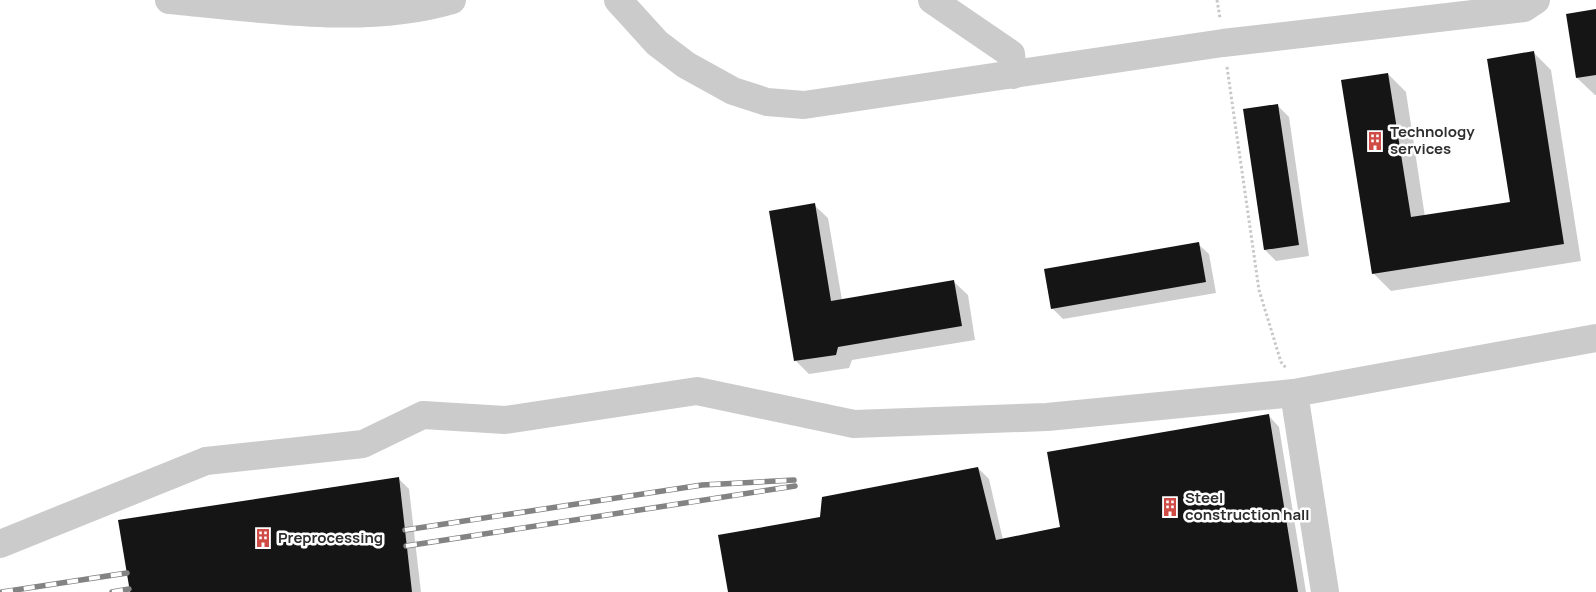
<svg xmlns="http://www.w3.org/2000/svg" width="1596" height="592" font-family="Manrope,sans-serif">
<rect width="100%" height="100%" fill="#fff"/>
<g fill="#0003">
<polygon points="1596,11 1596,95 1595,95 1577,78"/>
<polygon points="1534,53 1551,70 1581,261 1391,291 1373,273 1388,74 1406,92 1425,217 1511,203"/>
<polygon points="1278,106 1289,117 1309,256 1276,261 1265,250"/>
<polygon points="814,205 828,218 842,300 954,282 968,295 975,340 852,360 849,368 809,374 796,361"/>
<polygon points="1198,244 1209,254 1216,293 1063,319 1052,308"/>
<polygon points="1269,416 1279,427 1306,592 730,592 821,518 978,468 989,479 1003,540 1062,528"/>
<polygon points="398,478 409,489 421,592 131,592"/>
</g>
<g fill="#151515">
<polygon points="1596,9 1596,75 1576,78 1566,14"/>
<polygon points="1534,51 1564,244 1372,274 1341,80 1388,73 1411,217 1510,202 1487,59"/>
<polygon points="1278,104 1299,245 1264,250 1243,109"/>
<polygon points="815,203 831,301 954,280 962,326 838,347 836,355 794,361 769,211"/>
<polygon points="1199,242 1206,282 1051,309 1044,269"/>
<polygon points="1269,414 1298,592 728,592 718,535 820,517 822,497 978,467 996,540 1060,527 1047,452"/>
<polygon points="399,477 412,592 130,592 118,520"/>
</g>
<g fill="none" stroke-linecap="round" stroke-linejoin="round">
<g stroke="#c8c8c8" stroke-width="3" stroke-dasharray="2.5 2.5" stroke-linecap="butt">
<polyline points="1217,0 1220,18"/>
<polyline points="1227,67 1259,290 1281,362 1286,368"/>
</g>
<g stroke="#cbcbcb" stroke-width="28">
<path d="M169,0C259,8 365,26 452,0"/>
<polyline points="618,0 657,43 686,65 733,91 767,102 804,105 1223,43 1524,8 1536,0"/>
<polyline points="932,0 1011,54 1013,75"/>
<polyline points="0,544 206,461 363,444 423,415 505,420 697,391 854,424 1047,417 1294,393"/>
<polyline points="1325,592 1294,393 1596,338"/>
</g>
<g stroke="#838383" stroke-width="5.5">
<g id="rail">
<polyline points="405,530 702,485 794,480"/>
<polyline points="406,546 795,486"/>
<polyline points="2,592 127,573"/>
<polyline points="112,592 129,589"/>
</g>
</g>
<use href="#rail" stroke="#fff" stroke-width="4" stroke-dasharray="11" stroke-linecap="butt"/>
</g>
<defs>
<g id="building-bare" transform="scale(1.5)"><path d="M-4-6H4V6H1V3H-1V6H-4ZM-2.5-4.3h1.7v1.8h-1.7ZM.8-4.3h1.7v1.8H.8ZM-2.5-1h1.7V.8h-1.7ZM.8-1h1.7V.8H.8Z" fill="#cf4b45" stroke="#fff" stroke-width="2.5" paint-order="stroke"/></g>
</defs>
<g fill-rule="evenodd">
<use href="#building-bare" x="1375" y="141"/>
<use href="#building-bare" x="1170" y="507"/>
<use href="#building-bare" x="263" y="538"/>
</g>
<g text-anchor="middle" stroke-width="5" stroke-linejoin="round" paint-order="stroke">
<g font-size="15" font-weight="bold" fill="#2e2e2e" stroke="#fff" text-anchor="start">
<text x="1390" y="137">Technology<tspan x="1390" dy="17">services</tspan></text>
<text x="1185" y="503">Steel<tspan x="1185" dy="17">construction hall</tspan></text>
<text x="278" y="543">Preprocessing</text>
</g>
</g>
</svg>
